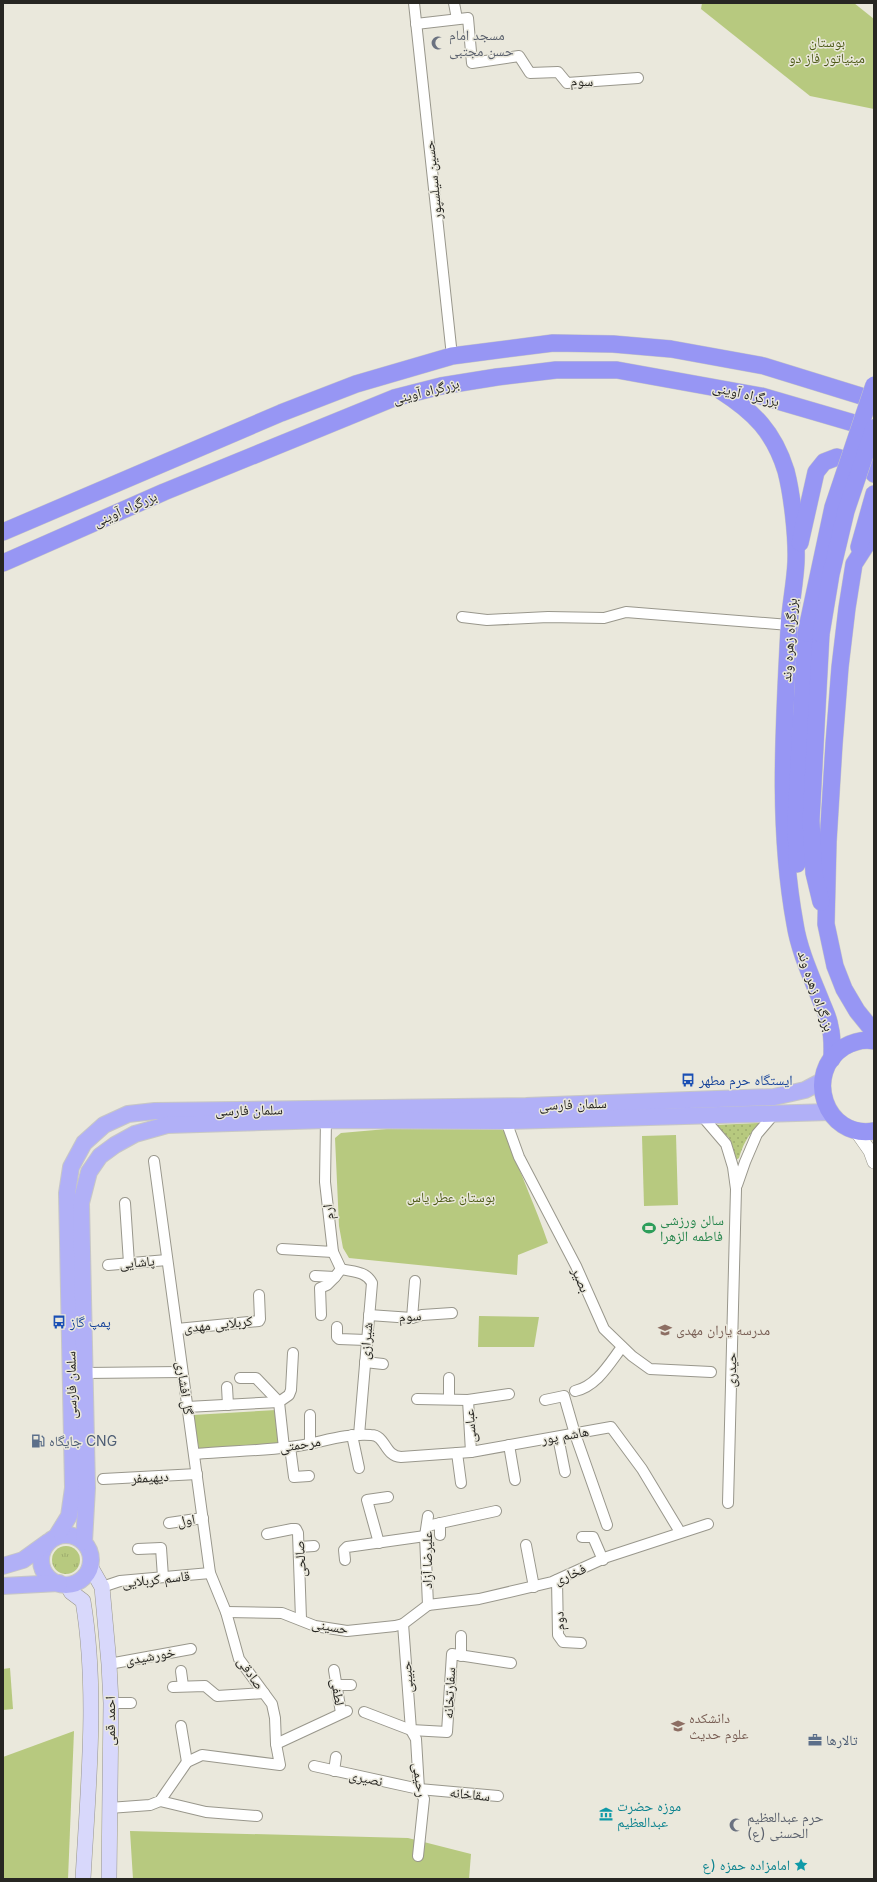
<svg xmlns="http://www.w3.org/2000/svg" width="877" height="1882" font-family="Inter,'Noto Naskh Arabic',sans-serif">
<defs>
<pattern id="grass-tufts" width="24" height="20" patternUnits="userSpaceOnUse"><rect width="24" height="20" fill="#b7c97f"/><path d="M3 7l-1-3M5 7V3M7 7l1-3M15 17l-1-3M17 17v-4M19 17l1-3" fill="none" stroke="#9dac6d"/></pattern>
<pattern id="garden-dots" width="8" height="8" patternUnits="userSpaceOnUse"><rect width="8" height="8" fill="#b7c97f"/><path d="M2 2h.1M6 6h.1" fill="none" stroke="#9dac6d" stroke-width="1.8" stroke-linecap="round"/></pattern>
</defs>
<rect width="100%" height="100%" fill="#eae8dc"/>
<circle fill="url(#grass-tufts)" cx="66" cy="1560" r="14"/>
<g fill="#b7c97f">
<polygon points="702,3 854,3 874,19 874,109 810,96 701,9"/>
<path d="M421,1126L493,1127L505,1131C518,1169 535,1205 548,1243L518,1255L517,1275L349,1258L343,1248L339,1226L335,1138L341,1133Z"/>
<polygon points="676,1135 678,1205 644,1206 642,1136"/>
<polygon points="479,1316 539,1317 534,1347 478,1347"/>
<polygon points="276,1410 280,1444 199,1449 193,1415"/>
<polygon points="10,1668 13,1709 3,1710 3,1669"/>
<polygon points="74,1731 68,1879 3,1879 3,1757"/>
<polygon points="130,1831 408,1838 471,1854 469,1879 133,1879"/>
</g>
<path fill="url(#garden-dots)" d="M758,1123V1126C747,1136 743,1145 739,1158L736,1160L729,1138L715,1125Z"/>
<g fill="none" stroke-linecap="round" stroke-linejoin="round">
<g stroke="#99978c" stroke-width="12">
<g id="minor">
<polyline points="414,3 452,356"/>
<polyline points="454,3 457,19"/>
<polyline points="416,24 468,18 472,63 519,56 530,73 558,72 567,83 638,78"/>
<polyline points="462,617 487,620 548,617 604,618 626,612 789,625"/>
<polyline points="702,1116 726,1144 733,1167 736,1189 728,1503"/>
<polyline points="506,1121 519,1157 576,1266 604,1329 632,1356 650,1369 711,1372"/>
<polyline points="737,1185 745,1162 757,1134 775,1113"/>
<polyline points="125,1203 129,1263"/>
<polyline points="282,1249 333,1252 325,1182 326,1120"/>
<polyline points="108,1265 167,1260"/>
<path d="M341,1269C353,1272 366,1271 372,1283L359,1435"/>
<polyline points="315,1276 335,1277 341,1269 333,1252"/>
<polyline points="321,1315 320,1288 327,1285 335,1277"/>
<polyline points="369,1315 412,1318 422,1315 452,1313"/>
<polyline points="412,1318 415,1281"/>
<polyline points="337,1327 337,1337 339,1339 366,1340"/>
<polyline points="177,1329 259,1321 260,1319 259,1295"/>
<polyline points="365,1362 383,1364"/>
<polyline points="85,1373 182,1372"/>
<polyline points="240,1378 256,1378 279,1402"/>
<polyline points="449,1378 449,1399"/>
<polyline points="227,1387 228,1405"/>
<path d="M575,1391C597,1386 609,1364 622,1347"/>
<polyline points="417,1399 468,1400 509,1394"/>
<polyline points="468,1400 471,1452"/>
<polyline points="545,1400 564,1396 575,1434 607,1525"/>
<polyline points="187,1407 279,1402"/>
<polyline points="310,1415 310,1444"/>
<polyline points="352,1435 359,1468"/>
<polyline points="558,1437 565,1472"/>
<polyline points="509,1445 515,1480"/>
<polyline points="290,1447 294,1477 309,1476"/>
<polyline points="284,1448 279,1402 289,1395 291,1390 293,1353"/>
<polyline points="457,1453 461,1483"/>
<path d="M195,1454C226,1451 258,1451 290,1447C317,1444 343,1433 371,1435C386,1435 384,1456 401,1457L471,1452L611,1427L642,1469L680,1532"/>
<polyline points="103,1479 197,1474"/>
<polyline points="169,1523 203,1518"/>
<polyline points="440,1523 440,1535"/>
<polyline points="427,1526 496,1511"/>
<polyline points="267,1534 292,1529 296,1529 298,1533 301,1619"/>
<polyline points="582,1537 593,1537 603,1560"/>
<polyline points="379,1543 367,1500 388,1497"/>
<polyline points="526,1545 534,1587"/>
<polyline points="299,1547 314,1546"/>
<polyline points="138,1549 161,1548 163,1577"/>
<polyline points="345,1560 344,1550 347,1547 425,1536"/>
<polyline points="557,1580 558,1635 563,1642 581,1643"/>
<polyline points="102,1587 120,1581 210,1573"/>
<polyline points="428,1605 479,1599 552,1582 607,1557 708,1524"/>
<polyline points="428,1605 425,1536 428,1516"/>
<polyline points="226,1612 282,1613 315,1626 347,1631 395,1626 403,1624 428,1605"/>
<polyline points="403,1624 411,1730 416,1739 419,1789 424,1799 418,1856"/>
<polyline points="461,1636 461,1656"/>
<polyline points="109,1664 191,1649"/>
<polyline points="334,1670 341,1713"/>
<polyline points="181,1671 183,1686"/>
<polyline points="337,1685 351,1685"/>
<polyline points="173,1687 205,1686 217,1696 264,1693"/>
<polyline points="111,1703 131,1703"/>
<polyline points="364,1712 411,1730 447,1732 452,1654 511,1663"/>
<polyline points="181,1726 187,1762"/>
<polyline points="276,1744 347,1711"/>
<polyline points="314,1766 419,1789 498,1796"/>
<polyline points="334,1771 336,1757"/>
<polyline points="160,1801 206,1812 257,1816"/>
<polyline points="109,1808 150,1805 160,1801 187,1762 202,1755 280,1765 276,1744 275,1718 272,1704 239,1659 226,1612 210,1573 154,1161"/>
</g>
</g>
<g stroke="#99978c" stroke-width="14">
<polyline id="tertiary" points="856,1131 870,1151 874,1162"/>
</g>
<g stroke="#99978c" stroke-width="16">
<g id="secondary">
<polyline points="90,1566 102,1587 109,1664 111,1703 109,1879"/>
<path d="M67,1584L71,1592L83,1601C98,1691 88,1788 83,1879"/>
</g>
</g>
<g stroke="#c7c7c6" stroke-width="18">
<g id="primary">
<circle cx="66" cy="1560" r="25"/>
<polyline points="56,1537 69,1516 73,1488 67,1193 71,1167 84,1143 104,1125 128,1114 155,1111 526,1106 774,1097 805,1090 822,1081"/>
<polyline points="84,1542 87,1488 81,1203 89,1172 100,1156 115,1145 135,1134 167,1125 326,1120 506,1121 830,1112"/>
<polyline points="3,1566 23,1560 48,1542"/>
<polyline points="3,1586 59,1583"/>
</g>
</g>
<g stroke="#c7c7c6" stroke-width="18">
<g id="trunk">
<path d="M721,391C754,412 774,432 786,471C792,494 797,537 796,562C795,584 790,606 789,628C784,727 777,826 795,924C799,950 811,976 821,1001C824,1009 829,1018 830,1027C833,1038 832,1048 832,1059"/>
<polyline points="3,532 281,413 356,384 452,356 553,343 613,344 671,349 764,366 874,400"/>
<polyline points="874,533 854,564 847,608 840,667 834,744 828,842 826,924 835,966 844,989 857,1011 874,1032"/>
<polyline points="800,543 816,472 824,462 837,457 869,467 874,474"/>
<polyline points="859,547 874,494"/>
<polyline points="3,563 164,492 394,398 441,386 497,377 556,370 617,370 761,396 874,429"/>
<polyline points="797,864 796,819 806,633"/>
<polyline points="821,902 814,873 811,821 821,634"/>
<path d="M874,1041C864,1039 853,1042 844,1047C803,1073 825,1139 874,1131"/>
</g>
</g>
<use href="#minor" stroke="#fff" stroke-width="10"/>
<use href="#tertiary" stroke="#fff" stroke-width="13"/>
<use href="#secondary" stroke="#d8d8fb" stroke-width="15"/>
<use href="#primary" stroke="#b1b0f7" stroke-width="16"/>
<use href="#trunk" stroke="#9796f4" stroke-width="17"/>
<g stroke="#c7c7c6" stroke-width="18" stroke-linecap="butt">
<g id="trunk-bridge">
<polyline points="806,633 833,507 874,385"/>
<polyline points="821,634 831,574 846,511 874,428"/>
</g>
</g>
<use href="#trunk-bridge" stroke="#9796f4" stroke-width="17"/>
</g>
<defs>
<g id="mosque-bare" transform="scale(1.08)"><path d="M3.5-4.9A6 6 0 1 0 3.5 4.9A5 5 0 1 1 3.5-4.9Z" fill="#6b7280" stroke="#eae8dc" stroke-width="2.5" paint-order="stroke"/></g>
<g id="bus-bare" transform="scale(1.08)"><path d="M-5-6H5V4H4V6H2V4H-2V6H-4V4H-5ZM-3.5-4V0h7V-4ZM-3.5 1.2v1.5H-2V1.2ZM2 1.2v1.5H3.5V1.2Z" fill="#1a4fb4" stroke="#eae8dc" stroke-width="2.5" paint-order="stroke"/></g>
<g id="stadium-bare" transform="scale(1.08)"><path d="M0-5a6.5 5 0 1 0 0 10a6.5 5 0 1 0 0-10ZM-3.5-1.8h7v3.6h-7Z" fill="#2e9e5b" stroke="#eae8dc" stroke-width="2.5" paint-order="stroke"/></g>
<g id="school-bare" transform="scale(1.08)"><path d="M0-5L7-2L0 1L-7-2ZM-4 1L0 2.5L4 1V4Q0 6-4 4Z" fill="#8d6e63" stroke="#eae8dc" stroke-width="2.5" paint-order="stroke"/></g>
<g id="fuel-bare" transform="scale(1.08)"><path d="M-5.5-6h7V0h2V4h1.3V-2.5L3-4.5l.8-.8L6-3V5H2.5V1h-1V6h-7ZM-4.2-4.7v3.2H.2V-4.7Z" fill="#5c6f8a" stroke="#eae8dc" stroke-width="2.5" paint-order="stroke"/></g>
<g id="university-bare" transform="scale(1.08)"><path d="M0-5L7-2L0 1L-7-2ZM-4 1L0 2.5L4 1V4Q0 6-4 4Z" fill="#8d6e63" stroke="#eae8dc" stroke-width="2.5" paint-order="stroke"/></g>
<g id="office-bare" transform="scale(1.08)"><path d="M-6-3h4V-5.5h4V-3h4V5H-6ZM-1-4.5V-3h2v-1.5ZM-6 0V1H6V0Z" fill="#5c6f8a" stroke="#eae8dc" stroke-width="2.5" paint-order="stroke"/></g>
<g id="museum-bare" transform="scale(1.08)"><path d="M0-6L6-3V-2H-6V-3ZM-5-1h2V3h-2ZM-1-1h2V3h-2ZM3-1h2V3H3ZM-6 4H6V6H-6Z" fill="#0f9aa8" stroke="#eae8dc" stroke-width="2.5" paint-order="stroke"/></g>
<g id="sight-bare" transform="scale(1.08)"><path d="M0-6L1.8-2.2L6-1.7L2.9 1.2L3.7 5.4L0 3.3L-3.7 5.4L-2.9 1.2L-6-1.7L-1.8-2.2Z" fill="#0f9aa8" stroke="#eae8dc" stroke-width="2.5" paint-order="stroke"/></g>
</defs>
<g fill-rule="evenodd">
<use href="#mosque-bare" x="438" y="43"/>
<use href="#bus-bare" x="688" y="1080"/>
<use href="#stadium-bare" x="649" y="1228"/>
<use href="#bus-bare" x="59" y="1322"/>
<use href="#school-bare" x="665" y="1330"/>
<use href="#fuel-bare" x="38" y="1441"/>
<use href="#university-bare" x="678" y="1726"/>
<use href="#office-bare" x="815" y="1740"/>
<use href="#museum-bare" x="606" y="1814"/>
<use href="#mosque-bare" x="736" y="1825"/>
<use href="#sight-bare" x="801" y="1865"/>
</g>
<g text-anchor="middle" stroke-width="3" stroke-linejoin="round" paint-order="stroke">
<g font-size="14" fill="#5b616d" stroke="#eae8dc" text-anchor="start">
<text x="449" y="40">مسجد امام<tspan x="449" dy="16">حسن مجتبی</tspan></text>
<text x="747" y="1822">حرم عبدالعظیم<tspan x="747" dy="16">الحسنی (ع)</tspan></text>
</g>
<g font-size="14" fill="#4d5a16" stroke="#eae8dc">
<text x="827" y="47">بوستان<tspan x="827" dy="16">مینیاتور فاز دو</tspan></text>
<text x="451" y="1202">بوستان عطر یاس</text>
</g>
<g font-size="14" fill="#272622" stroke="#eae8dc">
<text transform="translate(582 81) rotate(1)" y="5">سوم</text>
<text transform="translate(433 180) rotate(-96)" y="5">حسین سیلسپور</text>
<text transform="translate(426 391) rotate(-14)" y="5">بزرگراه آوینی</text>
<text transform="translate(746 394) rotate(13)" y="5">بزرگراه آوینی</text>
<text transform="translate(125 509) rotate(-24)" y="5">بزرگراه آوینی</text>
<text transform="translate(789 640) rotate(-86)" y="5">بزرگراه زهره وند</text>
<text transform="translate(816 991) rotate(71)" y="5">بزرگراه زهره وند</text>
<text transform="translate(573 1104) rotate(-2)" y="5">سلمان فارسی</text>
<text transform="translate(249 1110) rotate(-1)" y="5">سلمان فارسی</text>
<text transform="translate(328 1212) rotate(-97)" y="5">ارم</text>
<text transform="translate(137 1262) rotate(-5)" y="5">پاشایی</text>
<text transform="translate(581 1280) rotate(67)" y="5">بصیر</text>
<text transform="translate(410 1316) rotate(-4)" y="5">سوم</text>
<text transform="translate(218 1324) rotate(-6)" y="5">کربلایی مهدی</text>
<text transform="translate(366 1341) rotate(-85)" y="5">شیرازی</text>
<text transform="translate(731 1370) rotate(-89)" y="5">حیدری</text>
<text transform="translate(71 1385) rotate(-91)" y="5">سلمان فارسی</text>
<text transform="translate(185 1388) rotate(82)" y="5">گل افشاری</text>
<text transform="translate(470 1426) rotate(-94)" y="5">عباسی</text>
<text transform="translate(565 1435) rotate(-10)" y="5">هاشم پور</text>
<text transform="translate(300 1444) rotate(-9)" y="5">مرحمتی</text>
<text transform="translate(150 1477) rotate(-3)" y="5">دیهیمفر</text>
<text transform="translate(186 1520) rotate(-10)" y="5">اول</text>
<text transform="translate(300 1559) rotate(-93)" y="5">صالحی</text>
<text transform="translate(427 1560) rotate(-90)" y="5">علیرضا آزاد</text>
<text transform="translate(570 1574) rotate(-23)" y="5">فخاری</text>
<text transform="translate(156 1579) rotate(-6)" y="5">قاسم کربلایی</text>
<text transform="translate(559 1621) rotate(-93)" y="5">دوم</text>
<text transform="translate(330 1626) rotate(10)" y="5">حسینی</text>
<text transform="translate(150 1656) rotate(-10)" y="5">خورشیدی</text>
<text transform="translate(251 1673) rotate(56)" y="5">صادقی</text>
<text transform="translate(407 1677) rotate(-94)" y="5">حبیبی</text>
<text transform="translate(338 1692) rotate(81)" y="5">لطفی</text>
<text transform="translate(449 1693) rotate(-87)" y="5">سفارتخانه</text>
<text transform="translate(110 1721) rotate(-90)" y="5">احمد قمی</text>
<text transform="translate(366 1778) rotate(12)" y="5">نصیری</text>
<text transform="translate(420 1780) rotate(82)" y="5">رحیمی</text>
<text transform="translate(470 1794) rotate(6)" y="5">سقاخانه</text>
</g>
<g font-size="14" fill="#164399" stroke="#eae8dc" text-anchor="start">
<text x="699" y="1085">ایستگاه حرم مطهر</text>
<text x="70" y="1327">پمپ گاز</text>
</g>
<g font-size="14" fill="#27864d" stroke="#eae8dc" text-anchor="start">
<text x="660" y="1225">سالن ورزشی<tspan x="660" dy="16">فاطمه الزهرا</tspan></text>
</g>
<g font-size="14" fill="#785e54" stroke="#eae8dc" text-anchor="start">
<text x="676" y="1335">مدرسه یاران مهدی</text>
<text x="689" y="1723">دانشکده<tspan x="689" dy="16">علوم حدیث</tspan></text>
</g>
<g font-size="14" fill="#4e5e75" stroke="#eae8dc" text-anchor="start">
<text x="49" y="1446">جایگاه CNG</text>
<text x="826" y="1745">تالارها</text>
</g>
<g font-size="14" fill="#0d838f" stroke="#eae8dc" text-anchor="start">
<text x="617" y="1811">موزه حضرت<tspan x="617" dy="16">عبدالعظیم</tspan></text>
<text x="790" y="1870" text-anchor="end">امامزاده حمزه (ع</text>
</g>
</g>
<rect width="877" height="1882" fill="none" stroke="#272622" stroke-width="8"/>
</svg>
